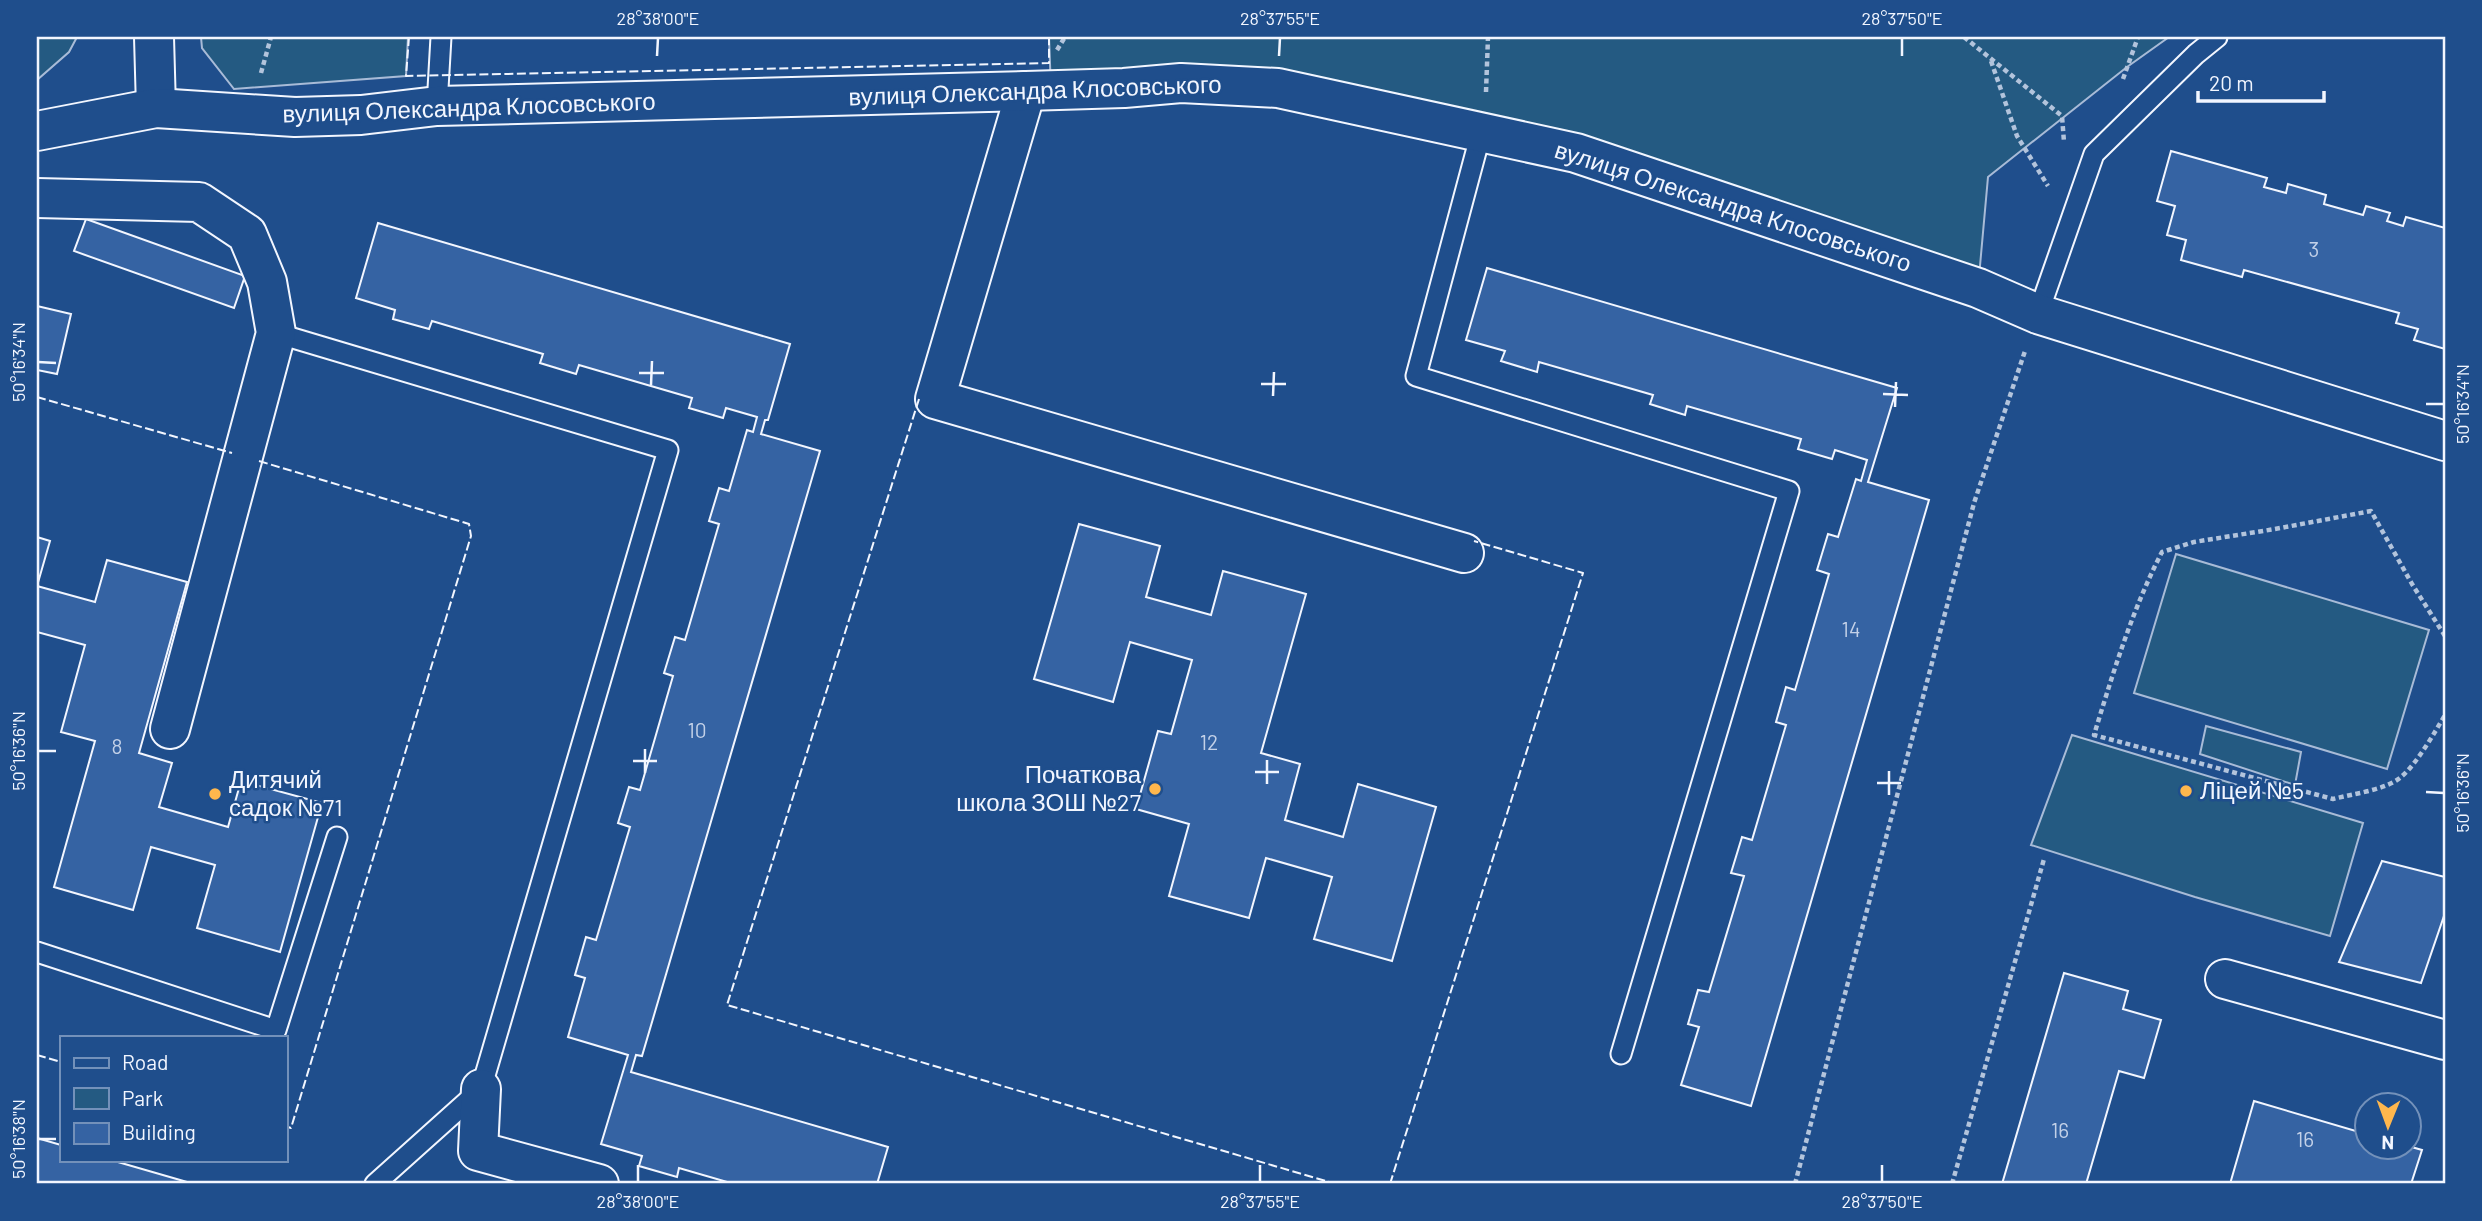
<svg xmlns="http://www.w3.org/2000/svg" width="2482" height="1221" font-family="Barlow,sans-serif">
<rect width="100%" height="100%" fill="#1f4e8c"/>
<g fill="#245a82" stroke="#a8bbd7" stroke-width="2">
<polygon points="37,37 77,37 69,52 37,80"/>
<polygon points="201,37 408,37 406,76 234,89 202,48"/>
<polygon points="1049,37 2169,37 2127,67 1988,177 1978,288 1278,88 1051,90"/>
<polygon points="2176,554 2429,630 2387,769 2134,693"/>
<polygon points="2206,726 2301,752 2295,785 2200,754"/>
<polygon points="2072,735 2363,823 2330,936 2195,897 2031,845"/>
</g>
<g fill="#3563a3" stroke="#f2f6ff" stroke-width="2">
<polygon points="2171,151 2267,178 2264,187 2286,193 2288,184 2326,195 2324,204 2363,215 2366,206 2390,213 2387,221 2403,226 2406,217 2445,228 2445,225 2445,349 2414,340 2418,329 2396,323 2399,313 2244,270 2242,277 2181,260 2186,240 2167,235 2175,206 2157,201"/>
<polygon points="86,219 245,276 234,308 74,251"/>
<polygon points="378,223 790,344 768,420 765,420 761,434 820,451 642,1056 636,1055 631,1072 888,1147 877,1184 734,1184 679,1168 677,1177 639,1166 642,1156 601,1144 628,1055 568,1037 585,978 575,975 586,937 596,940 630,827 618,823 629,787 640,790 673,676 664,673 675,637 685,640 719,524 709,521 719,488 729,491 747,430 753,432 757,417 726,408 723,418 689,408 692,398 579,365 576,374 540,363 543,354 432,321 429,329 393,319 395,310 356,298"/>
<polygon points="1487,268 1897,388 1868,482 1929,500 1751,1106 1681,1085 1699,1027 1688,1024 1698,990 1709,992 1744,876 1731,873 1742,837 1752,840 1786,725 1776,722 1786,687 1795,690 1829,574 1817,570 1828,534 1838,537 1856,479 1861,481 1867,460 1835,450 1832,459 1798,449 1801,439 1687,406 1685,415 1650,404 1653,395 1539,362 1537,372 1501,361 1505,351 1466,340"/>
<polygon points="37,306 71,314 57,374 37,370"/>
<polygon points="1079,524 1160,546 1146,597 1211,615 1223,571 1306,594 1261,753 1300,764 1285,820 1343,837 1358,784 1436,807 1392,961 1314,939 1332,877 1266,858 1249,918 1169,896 1189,824 1136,809 1158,731 1171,734 1192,660 1130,642 1113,702 1034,679"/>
<polygon points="37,537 50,541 37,586 95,602 107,560 187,582 139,753 172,763 159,807 228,827 241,781 322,803 280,952 197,928 215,865 151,847 133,910 54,887 95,741 61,732 85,645 37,632"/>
<polygon points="2382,861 2445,877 2445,913 2421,983 2339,962"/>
<polygon points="2064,973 2128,991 2123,1009 2161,1020 2144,1078 2119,1071 2086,1184 2002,1184"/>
<polygon points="2254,1101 2366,1134 2366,1148 2408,1146 2422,1150 2411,1184 2230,1184"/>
<polygon points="37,1138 61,1145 61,1160 111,1160 194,1184 37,1184"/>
</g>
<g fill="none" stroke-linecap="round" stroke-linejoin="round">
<g stroke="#f2f6ff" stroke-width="23">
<g id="lane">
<polyline points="437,106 441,37"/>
<polyline points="1481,133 1416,376 1789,491 1621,1054"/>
<polyline points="2038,314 2094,154 2196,54 2217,37"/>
<polyline points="276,333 668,450 481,1089 375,1184"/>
<polyline points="37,952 276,1030 337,837"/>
</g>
</g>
<g stroke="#f2f6ff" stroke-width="42">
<g id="street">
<polyline points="154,37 156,108"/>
<polyline points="1026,91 935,399 1464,553"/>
<polyline points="37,131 156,108 295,117 361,115 437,106 1026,91 1124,88 1181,83 1278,88 1576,153 1978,288 2038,314 2445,441"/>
<polyline points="37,198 199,202 247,234 267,282 276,333 170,729"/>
<polyline points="2225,979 2445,1040"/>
<polyline points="481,1089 478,1151 599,1184"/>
</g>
</g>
<g stroke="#b3c4dc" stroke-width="4.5" stroke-dasharray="5 3.5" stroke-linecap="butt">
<polyline points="1964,37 2062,116 2064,142"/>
<polyline points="1057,50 1065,37"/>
<polyline points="1991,61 2017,136 2048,186"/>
<polyline points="261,73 271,37"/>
<polyline points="2123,79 2138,37"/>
<polyline points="1486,92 1488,37"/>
<path d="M2445,636L2412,584L2371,511L2275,529L2194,542L2162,552C2132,610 2113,673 2094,735L2333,799C2352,794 2386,790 2401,777C2416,765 2435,732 2445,715"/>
<polyline points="1795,1184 1974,503 2025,351"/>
<polyline points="1952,1184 2044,859"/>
</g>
<use href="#lane" stroke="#1f4e8c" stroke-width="19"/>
<use href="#street" stroke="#1f4e8c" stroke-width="38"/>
<g stroke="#f2f6ff" stroke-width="2" stroke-dasharray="9 3.5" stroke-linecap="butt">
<polyline points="409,37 406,76 1049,63 1049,37"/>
<polyline points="37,397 232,453"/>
<polyline points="919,399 727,1005 1336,1184"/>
<polyline points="259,461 469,524 471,536 291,1128 285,1126"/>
<polyline points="37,1055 61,1062"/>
<polyline points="1390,1184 1583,573 1474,541"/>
</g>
</g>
<path fill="none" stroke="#f2f6ff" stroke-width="2.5" d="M657,56L658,38M1279,56L1280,38M1902,56V38M38,362L56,363M639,373H664M1261,384H1286M651,385L652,361M1883,394L1908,395M1273,396L1274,372M2426,404H2444M1895,407L1896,382M38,751H56M633,761H657M1255,772H1279M645,773V749M1877,783H1901M1267,784V760M2426,792L2444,793M1889,795V771M38,1139H56M638,1182V1165M1260,1182V1165M1882,1182V1165"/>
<g fill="#ffb74d" stroke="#1f4e8c" stroke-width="2.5">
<circle cx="1155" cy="789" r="7"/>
<circle cx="2186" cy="791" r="7"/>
<circle cx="215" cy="794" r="7"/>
</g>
<g text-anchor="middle" stroke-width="5" stroke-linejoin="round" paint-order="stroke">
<g font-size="21" fill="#c3d1e8">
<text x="2314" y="257">3</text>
<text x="1851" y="637">14</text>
<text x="697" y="738">10</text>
<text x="1209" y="750">12</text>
<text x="117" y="754">8</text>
<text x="2060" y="1138">16</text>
<text x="2305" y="1147">16</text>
</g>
<g font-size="24" fill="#f2f6ff" stroke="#1f4e8c">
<text transform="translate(1035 91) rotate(-2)" y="8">вулиця Олександра Клосовського</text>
<text transform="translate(469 108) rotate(-2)" y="8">вулиця Олександра Клосовського</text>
<text transform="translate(1733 207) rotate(18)" y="8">вулиця Олександра Клосовського</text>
</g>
<g font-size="24" fill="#f2f6ff" stroke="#1f4e8c" text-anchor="start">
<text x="1141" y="783" text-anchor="end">Початкова<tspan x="1141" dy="28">школа ЗОШ №27</tspan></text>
<text x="229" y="788">Дитячий<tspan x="229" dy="28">садок №71</tspan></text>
<text x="2200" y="799">Ліцей №5</text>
</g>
</g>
<rect width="2482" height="1221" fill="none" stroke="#1f4e8c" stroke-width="77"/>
<rect x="60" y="1036" width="228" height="126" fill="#1f4e8c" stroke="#7391ba" stroke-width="2"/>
<rect x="74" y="1058" width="35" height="10" fill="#1f4e8c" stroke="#7391ba" stroke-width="2"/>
<text x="122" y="1070" font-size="21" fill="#f2f6ff">Road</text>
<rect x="74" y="1088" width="35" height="21" fill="#245a82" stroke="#7391ba" stroke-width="2"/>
<text x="122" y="1106" font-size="21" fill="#f2f6ff">Park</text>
<rect x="74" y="1123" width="35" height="21" fill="#3563a3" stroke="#7391ba" stroke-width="2"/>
<text x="122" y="1140" font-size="21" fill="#f2f6ff">Building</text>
<g transform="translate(2388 1126) rotate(181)"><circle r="33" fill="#1f4e8c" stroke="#7391ba" stroke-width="2"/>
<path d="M0-5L12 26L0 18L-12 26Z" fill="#ffb74d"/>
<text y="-10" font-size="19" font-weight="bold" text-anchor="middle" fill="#f2f6ff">N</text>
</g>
<path d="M2198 91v10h126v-10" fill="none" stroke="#f2f6ff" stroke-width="3.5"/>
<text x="2209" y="91" font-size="21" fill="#f2f6ff" stroke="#1f4e8c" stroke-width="5" paint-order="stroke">20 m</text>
<rect x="38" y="38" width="2406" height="1144" fill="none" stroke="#f2f6ff" stroke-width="2.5"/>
<g font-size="18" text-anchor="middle" fill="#f2f6ff">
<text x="658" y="25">28°38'00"E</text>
<text x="1280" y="25">28°37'55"E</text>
<text x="1902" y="25">28°37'50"E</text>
<text transform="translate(19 362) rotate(-90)" y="6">50°16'34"N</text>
<text transform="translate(2463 404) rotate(-90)" y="6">50°16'34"N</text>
<text transform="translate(19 751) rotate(-90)" y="6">50°16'36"N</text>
<text transform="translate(2463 793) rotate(-90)" y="6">50°16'36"N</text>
<text transform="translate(19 1139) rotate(-90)" y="6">50°16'38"N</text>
<text x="638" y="1208">28°38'00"E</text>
<text x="1260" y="1208">28°37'55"E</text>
<text x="1882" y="1208">28°37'50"E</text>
</g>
</svg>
